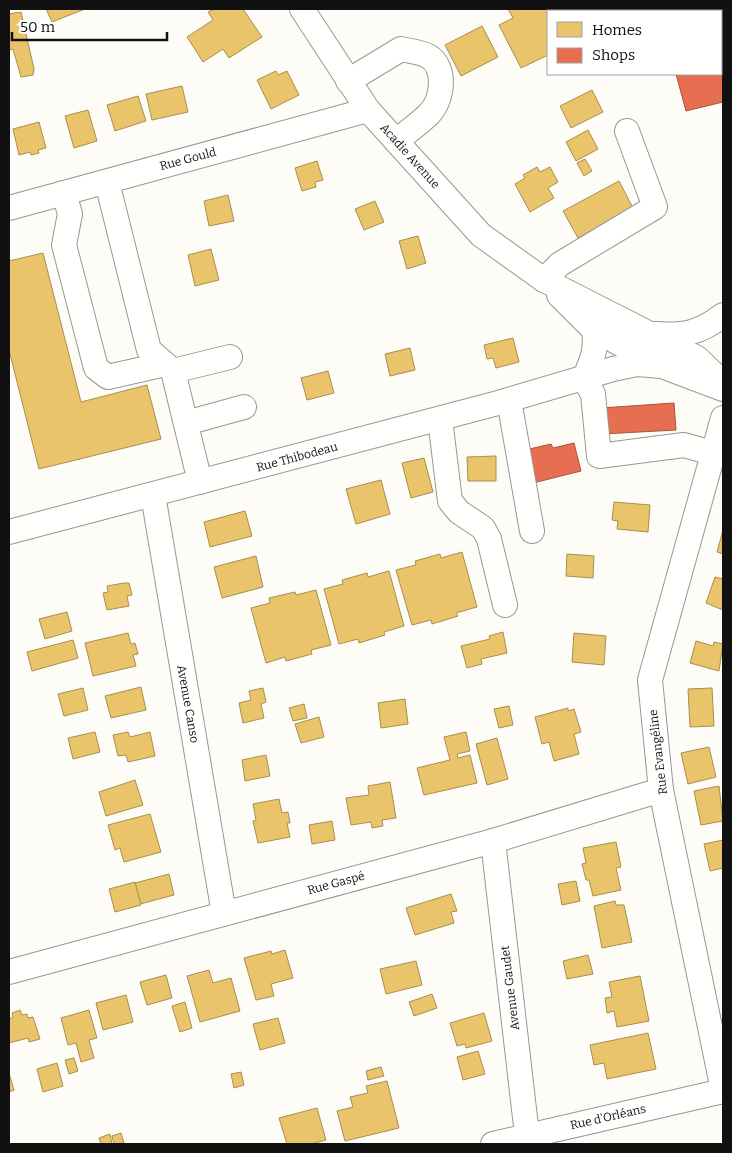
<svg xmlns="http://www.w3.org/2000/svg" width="732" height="1153" font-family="Bitter,serif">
<rect width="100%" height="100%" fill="#fdfcf7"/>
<g fill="#e9c46a" stroke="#a88e4f">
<polygon points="46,9 85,9 52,22"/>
<polygon points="214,9 243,9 262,37 229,58 223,49 203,62 187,37 213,20 208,12"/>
<polygon points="508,9 570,9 571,11 548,11 548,55 521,68 499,25 513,18"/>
<polygon points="21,12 34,69 33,75 21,77 13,49 9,50 9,14"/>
<polygon points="482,26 498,57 461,76 445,45"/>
<polygon points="276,71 278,75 287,71 299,95 271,109 257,80"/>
<polygon points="182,86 188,112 152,120 146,94"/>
<polygon points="592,90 603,112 571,128 560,106"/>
<polygon points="138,96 146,121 115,131 107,105"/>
<polygon points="88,110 97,141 74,148 65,116"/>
<polygon points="39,122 46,148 38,150 39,153 31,155 30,152 19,155 13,129"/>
<polygon points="588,130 598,149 576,161 566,142"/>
<polygon points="585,159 592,171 584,176 577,163"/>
<polygon points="317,161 323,180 315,182 316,187 302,191 295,168"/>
<polygon points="537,167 540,172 550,167 558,182 548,188 554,198 530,212 515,184 525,178 523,175"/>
<polygon points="619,181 633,208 578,238 563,211"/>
<polygon points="228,195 234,221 209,226 204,201"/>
<polygon points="375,201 384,222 364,230 355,209"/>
<polygon points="418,236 426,263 407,269 399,241"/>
<polygon points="211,249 219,280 195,286 188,255"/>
<polygon points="43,253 81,402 147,385 161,439 39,469 9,350 9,261"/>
<polygon points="513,338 519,362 496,368 493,358 487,359 484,345"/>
<polygon points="410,348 415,370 390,376 385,354"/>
<polygon points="328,371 334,393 307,400 301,378"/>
<polygon points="496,456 496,481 468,481 467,457"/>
<polygon points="424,458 433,492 411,498 402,463"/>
<polygon points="381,480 390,514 356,524 346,489"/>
<polygon points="614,502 650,505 648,532 617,529 618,521 612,520"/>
<polygon points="245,511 252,536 210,547 204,522"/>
<polygon points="723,530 723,554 717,552"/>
<polygon points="462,552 477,607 456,613 458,616 432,624 431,620 412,625 396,570 416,565 415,561 440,554 441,558"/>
<polygon points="567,554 594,556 593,578 566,576"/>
<polygon points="256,556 263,587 222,598 214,567"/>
<polygon points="389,571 404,626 384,632 385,635 359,643 358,639 339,644 324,589 343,584 342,580 367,573 368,577"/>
<polygon points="715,577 723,579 723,610 706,603"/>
<polygon points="124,583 129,583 132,595 127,596 129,606 107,610 103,593 108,592 107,586"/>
<polygon points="316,590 331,645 311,650 312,654 286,661 285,657 266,663 251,608 270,603 269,598 295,592 296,595"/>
<polygon points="67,612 72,631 45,639 39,619"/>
<polygon points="503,632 507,653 481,659 482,664 467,668 461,646 490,639 489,636"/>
<polygon points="128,633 131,644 135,643 138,654 133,655 136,666 93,676 85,643"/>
<polygon points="574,633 606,636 604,665 572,662"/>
<polygon points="73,640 78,658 32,671 27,652"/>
<polygon points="696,641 713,646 714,642 723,644 719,671 690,663"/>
<polygon points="141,687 146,710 111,718 105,696"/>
<polygon points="83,688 88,710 64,716 58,694"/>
<polygon points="263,688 266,702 261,704 264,718 243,723 239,703 251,700 249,691"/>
<polygon points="712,688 714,726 690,727 688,689"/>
<polygon points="405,699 408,724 381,728 378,703"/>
<polygon points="304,704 307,718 293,721 289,708"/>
<polygon points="509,706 513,725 499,728 494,709"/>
<polygon points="568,708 568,711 574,709 581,732 574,734 579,754 554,761 549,742 542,744 535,717"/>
<polygon points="319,717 324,737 301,743 295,724"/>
<polygon points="95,732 100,752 73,759 68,738"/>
<polygon points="128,732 130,737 150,732 155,756 128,762 126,755 118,756 113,735"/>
<polygon points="466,732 470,751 457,754 458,758 470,755 477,783 424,795 417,768 450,760 444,737"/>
<polygon points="497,738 508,779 487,785 476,744"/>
<polygon points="709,747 716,777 688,784 681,753"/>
<polygon points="266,755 270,776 245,781 242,760"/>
<polygon points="135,780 143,805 106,816 99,792"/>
<polygon points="390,782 396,818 382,820 383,826 372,828 371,822 351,825 346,798 369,795 368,786"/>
<polygon points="719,786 723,821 701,825 694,791"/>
<polygon points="279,799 282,813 288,812 290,823 287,823 290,837 258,843 253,821 256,820 253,804"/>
<polygon points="150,814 161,852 124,862 120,848 115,850 108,825"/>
<polygon points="332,821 335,840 312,844 309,825"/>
<polygon points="723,840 723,868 710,871 704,844"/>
<polygon points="616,842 621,867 616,868 621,890 593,896 589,880 586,880 582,864 586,863 583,848"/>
<polygon points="169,874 174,895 140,904 135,883"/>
<polygon points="576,881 580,901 562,905 558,884"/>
<polygon points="135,882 141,905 115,912 109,889"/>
<polygon points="451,894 457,911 451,912 454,923 415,935 406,908"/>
<polygon points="615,901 616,905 624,905 632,942 602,948 594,906"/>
<polygon points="285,950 293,978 271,984 274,996 256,1000 244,958 271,951 272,954"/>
<polygon points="588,955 593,974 567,979 563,961"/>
<polygon points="416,961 422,985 386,994 380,969"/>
<polygon points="209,970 213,983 231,978 240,1011 200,1022 187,976"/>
<polygon points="166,975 172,998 147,1005 140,982"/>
<polygon points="640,976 649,1021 617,1027 614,1011 607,1013 605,998 612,997 609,982"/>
<polygon points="432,994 437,1008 414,1016 409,1002"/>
<polygon points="126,995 133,1022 103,1030 96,1003"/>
<polygon points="185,1002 192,1028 180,1032 172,1006"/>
<polygon points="20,1010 22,1015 27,1014 28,1018 33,1017 40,1039 29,1042 28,1038 9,1043 9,1019 13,1017 12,1013"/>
<polygon points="89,1010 97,1038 89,1040 94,1058 81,1062 76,1043 68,1045 61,1018"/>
<polygon points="484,1013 492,1041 466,1048 465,1044 457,1046 450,1023"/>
<polygon points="278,1018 285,1043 260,1050 253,1024"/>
<polygon points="648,1033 656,1069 607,1079 604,1063 594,1065 590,1045"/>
<polygon points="478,1051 485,1074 463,1080 457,1057"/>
<polygon points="74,1058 78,1071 69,1074 65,1060"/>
<polygon points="57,1063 63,1086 43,1092 37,1069"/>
<polygon points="381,1067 384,1076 368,1080 366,1071"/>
<polygon points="241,1072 244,1085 234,1088 231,1074"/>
<polygon points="9,1073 14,1090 9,1092"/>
<polygon points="387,1081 399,1128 345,1141 337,1111 353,1107 350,1097 368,1093 366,1086"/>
<polygon points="317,1108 326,1140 311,1144 287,1144 279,1118"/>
<polygon points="121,1133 124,1143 114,1144 112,1136"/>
<polygon points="110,1134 112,1144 101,1144 99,1138"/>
</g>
<g fill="#e76f51" stroke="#a7533e">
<polygon points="658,9 723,9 723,102 686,111 676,74 721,74 721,11 659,11"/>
<polygon points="674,403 676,430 602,434 601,408"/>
<polygon points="574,443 581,471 533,483 525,450 551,444 553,448"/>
</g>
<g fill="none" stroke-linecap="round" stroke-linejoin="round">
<g stroke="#979795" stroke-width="26">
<g id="minor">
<polyline points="302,9 368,110 481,235 544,280 697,358 723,383"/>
<path d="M348,81L401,49C409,51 421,52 428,56C447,67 443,100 429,114C419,124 407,132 396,141"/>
<polyline points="107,182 149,350 173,371 200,482"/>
<polyline points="64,193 70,214 64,245 96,368 108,377 165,364"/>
<polyline points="9,208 368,110"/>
<polyline points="544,280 560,264 655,207 627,131"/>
<polyline points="559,295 594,330 662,366 723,389"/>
<path d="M655,334C684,336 700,333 723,315"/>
<polyline points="173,371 230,357"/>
<polyline points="584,379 593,394 599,456 684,445 712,453"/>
<path d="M584,379C592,361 597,349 594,330"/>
<polyline points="509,400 532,531"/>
<polyline points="723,418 650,680 661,790 723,1090"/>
<polyline points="440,419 450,501 459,512 483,528 489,539 505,605"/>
<polyline points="186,423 244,407"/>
<polyline points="153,495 224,914"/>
<polyline points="9,532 498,403 613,369 637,364 662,366"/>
<polyline points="493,841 527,1135"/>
<polyline points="9,972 493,841 661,790"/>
<polyline points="493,1144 723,1091"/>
</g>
</g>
<use href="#minor" stroke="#fffffe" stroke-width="24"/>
</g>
<g text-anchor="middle" stroke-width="5" stroke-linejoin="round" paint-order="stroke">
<g font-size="12" fill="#111" stroke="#fff">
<text transform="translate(410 156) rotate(48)" y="4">Acadie Avenue</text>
<text transform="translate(188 159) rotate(-15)" y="4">Rue Gould</text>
<text transform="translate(297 457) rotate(-15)" y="4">Rue Thibodeau</text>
<text transform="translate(188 704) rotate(80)" y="4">Avenue Canso</text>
<text transform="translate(658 752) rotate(-97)" y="4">Rue Evangéline</text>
<text transform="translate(336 883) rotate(-15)" y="4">Rue Gaspé</text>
<text transform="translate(510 988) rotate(-97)" y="4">Avenue Gaudet</text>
<text transform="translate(608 1117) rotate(-13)" y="4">Rue d'Orléans</text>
</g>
</g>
<rect width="732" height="1153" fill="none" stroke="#111111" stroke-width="20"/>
<rect x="547" y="10" width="175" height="65" fill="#ffffff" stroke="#a0a0a0"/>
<rect x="557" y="22" width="25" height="15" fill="#e9c46a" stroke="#a0a0a0"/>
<text x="592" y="35" font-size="15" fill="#111111">Homes</text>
<rect x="557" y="48" width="25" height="15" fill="#e76f51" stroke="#a0a0a0"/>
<text x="592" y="60" font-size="15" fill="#111111">Shops</text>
<path d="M12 32v8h155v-8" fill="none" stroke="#111111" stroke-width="2.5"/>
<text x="20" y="32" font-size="15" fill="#111111" stroke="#ffffff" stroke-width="4" paint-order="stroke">50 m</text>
</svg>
